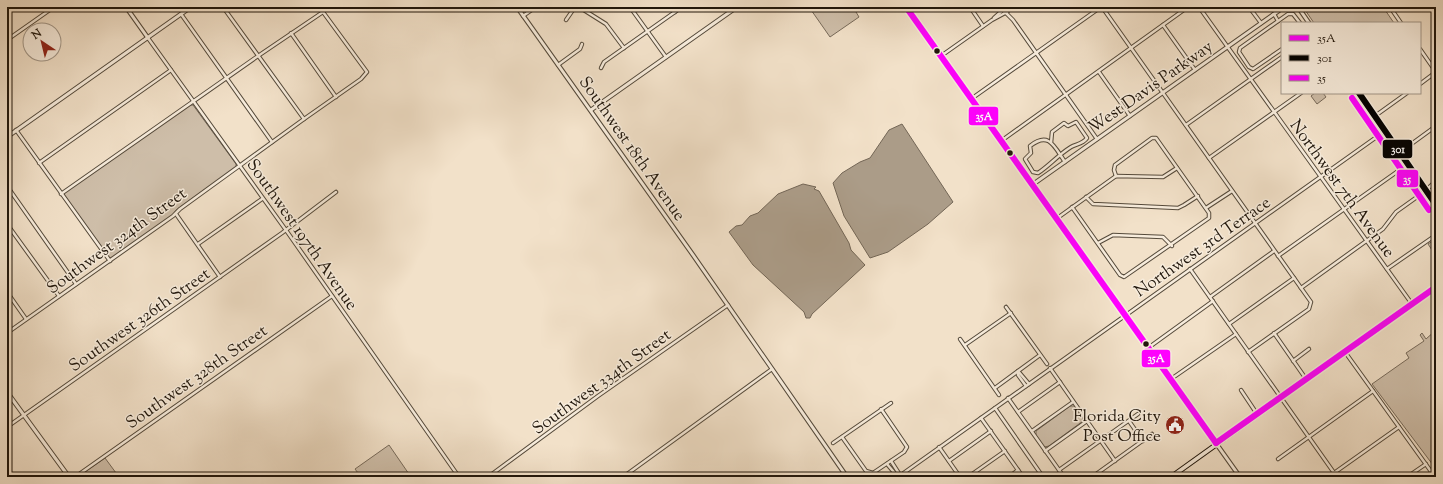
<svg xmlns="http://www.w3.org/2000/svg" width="1443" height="484" font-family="'Sorts Mill Goudy',serif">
<rect width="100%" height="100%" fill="#f2e1c9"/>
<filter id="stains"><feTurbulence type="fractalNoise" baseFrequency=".005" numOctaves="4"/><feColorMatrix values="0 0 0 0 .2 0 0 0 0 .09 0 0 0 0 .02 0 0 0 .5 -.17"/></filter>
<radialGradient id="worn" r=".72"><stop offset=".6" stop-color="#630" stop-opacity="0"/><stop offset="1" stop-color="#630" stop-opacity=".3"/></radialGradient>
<g fill="#cebea9" stroke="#776a5a">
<polygon points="809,7 853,7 859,17 830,37"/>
<polygon points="1303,7 1383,7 1394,23 1314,23"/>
<polygon points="1315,93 1323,93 1326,97 1317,104 1311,96"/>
<polygon points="189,105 193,105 236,164 236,167 176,210 172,216 113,257 109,258 62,194"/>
<polygon points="1436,239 1436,256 1428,244"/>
<polygon points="1436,330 1436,469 1372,384 1409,358 1406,353 1424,341 1420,335 1422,333 1426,339"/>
<polygon points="1070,406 1075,406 1083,417 1083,421 1049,446 1044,447 1036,435 1036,431"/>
<polygon points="389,445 411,477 361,477 355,469"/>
<polygon points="105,458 119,477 78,477 79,476"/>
</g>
<g fill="#ab9c88" stroke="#736656">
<polygon points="902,124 953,202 928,224 888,252 870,258 844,216 833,183 842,173 860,162 870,158 889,130"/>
<polygon points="803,184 816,187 814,189 819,191 849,243 851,250 865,265 812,314 810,318 806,318 804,312 753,265 729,232 736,226 742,225 750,216 758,213 778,194"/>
</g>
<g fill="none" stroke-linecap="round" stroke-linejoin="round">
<g stroke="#54493a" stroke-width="4.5">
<g id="minor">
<polyline points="579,7 606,24 624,48"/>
<polyline points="630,7 666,57"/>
<polyline points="672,7 675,12"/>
<polyline points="970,7 983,26"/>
<polyline points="1005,7 1003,11 1006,13 1009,10 1007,7"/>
<polyline points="1102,7 1311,302 1309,309 1248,352"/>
<polyline points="1199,7 1412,304"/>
<polyline points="1249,7 1261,23"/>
<polyline points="1390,7 1401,23"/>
<polyline points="1006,13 1013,20 1097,139"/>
<polyline points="181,14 272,142"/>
<polyline points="1274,14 1278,21"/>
<polyline points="523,16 536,7"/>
<polyline points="994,18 1003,10"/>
<polyline points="566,20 575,7"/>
<polyline points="1163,25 1195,70"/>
<polyline points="291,33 336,97"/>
<polyline points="148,38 288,233 459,477"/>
<polyline points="7,40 54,7"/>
<polyline points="1282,49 1253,69 1249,67 1239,52 1240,48 1288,14 1293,14 1300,23"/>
<polyline points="1420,49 1436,72"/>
<polyline points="941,56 992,20 1005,13"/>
<polyline points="558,65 580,49 582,44"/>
<polyline points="601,68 604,62 682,7"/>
<polyline points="1099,72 1130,116"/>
<polyline points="1420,84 1436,72"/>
<polyline points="971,99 1101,7"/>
<polyline points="1375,116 1407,93"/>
<polyline points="1186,125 1282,57"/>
<polyline points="16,130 110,261"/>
<polyline points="1001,141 1188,7"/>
<path d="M1051,143L1052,132L1064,123L1068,126L1076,122L1087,138C1083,144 1076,144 1071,147C1058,155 1049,166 1038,173L1033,172L1025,159L1031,153L1030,146C1049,131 1054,146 1065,162"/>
<polyline points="1399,153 1436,126"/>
<polyline points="1209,158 1301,93"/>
<polyline points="39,163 171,70"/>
<polyline points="7,186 76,284"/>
<polyline points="61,194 258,56 323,12 367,72 361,79 304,119"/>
<polyline points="1086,197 1093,204 1178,208 1184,205 1198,196"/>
<polyline points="1072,207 1120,275 1124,277 1209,218 1209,213 1156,138 1152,138 1115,165 1114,170 1116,176"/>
<polyline points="1206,208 1232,191"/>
<polyline points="176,214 220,277"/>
<polyline points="1056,219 1116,176 1163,177 1177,168"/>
<polyline points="7,224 59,296"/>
<polyline points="1098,243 1113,235 1163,237 1172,246"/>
<polyline points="198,244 262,199"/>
<polyline points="1278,256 1408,164"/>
<polyline points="1190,269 1337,477"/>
<polyline points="1387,269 1436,235"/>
<polyline points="1301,288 1383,229 1396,212 1424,192 1436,181"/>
<polyline points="7,292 26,319"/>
<polyline points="1210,297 1274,251"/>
<polyline points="1006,307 1047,364"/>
<polyline points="1229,324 1294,278"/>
<polyline points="7,333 173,216 180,209 304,119 223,7"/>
<polyline points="1274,333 1306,379"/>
<polyline points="960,339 999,395"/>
<polyline points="965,345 1011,313"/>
<polyline points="1148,348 1213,301"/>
<polyline points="1345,352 1435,477"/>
<polyline points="1293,361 1309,349"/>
<polyline points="1050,368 1115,461"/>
<polyline points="1171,379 1236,334"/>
<polyline points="1026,386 1018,375 1018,371 1029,384"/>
<polyline points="995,388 1040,355"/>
<polyline points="1241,390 1257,414"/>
<polyline points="1008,398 1064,477"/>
<polyline points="995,408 1043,477"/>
<polyline points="1018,412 1060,382"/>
<polyline points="981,418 1023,477"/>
<polyline points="1129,421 1143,441"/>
<polyline points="7,427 282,233 336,192"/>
<polyline points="1032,431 1073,402"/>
<polyline points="842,437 866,471 873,473 904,452 907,447 881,409"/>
<polyline points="833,443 891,403"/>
<polyline points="939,447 960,477"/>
<polyline points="1045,451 1087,421"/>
<polyline points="1278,459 1373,391"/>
<polyline points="891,461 900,475"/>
<polyline points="949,461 991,431"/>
<polyline points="887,464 898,477"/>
<polyline points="1059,470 1138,414"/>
<polyline points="1334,473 1399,427"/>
<polyline points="75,477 332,296"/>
<polyline points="488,477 598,396 728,305"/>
<polyline points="623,477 772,369"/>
<polyline points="898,477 1385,131"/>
<polyline points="968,477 1005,451"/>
<polyline points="1009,477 1018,470"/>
<polyline points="1092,477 1152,434"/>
<polyline points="1407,477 1426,464"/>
</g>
</g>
<g stroke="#54493a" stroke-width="5">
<g id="tertiary">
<polyline points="126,7 148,38"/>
<polyline points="517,7 693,255 847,477"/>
<polyline points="906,7 1240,477"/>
<polyline points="1298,7 1309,23"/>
<polyline points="1359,93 1436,205"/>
<polyline points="591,110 737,7"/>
<polyline points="7,137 191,7"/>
<polyline points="1032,185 1284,7"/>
<polyline points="7,392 69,477"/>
</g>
</g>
<g stroke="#20160b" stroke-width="5.5">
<polyline id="secondary" points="1171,477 1436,287"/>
</g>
<use href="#minor" stroke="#f7ecdc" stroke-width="2.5"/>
<use href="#tertiary" stroke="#f7ecdc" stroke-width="3"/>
<use href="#secondary" stroke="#f7ecdc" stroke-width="3.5"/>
<g stroke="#f7ecdc" stroke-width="9">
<g id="bus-1">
<polyline points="906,7 1216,443"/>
<polyline points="1216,443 1436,287"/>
</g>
</g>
<g stroke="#f7ecdc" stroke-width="9">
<polyline id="bus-2" points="1359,93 1436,205"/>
</g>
<g stroke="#f7ecdc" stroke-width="9">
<polyline id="bus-3" points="1352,98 1429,210"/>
</g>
<use href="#bus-1" stroke="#f0f" stroke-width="6"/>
<use href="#bus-2" stroke="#000" stroke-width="6"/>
<use href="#bus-3" stroke="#f0f" stroke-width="6"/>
</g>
<defs>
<g id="civic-disc" transform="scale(1)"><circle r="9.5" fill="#8f2418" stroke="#f7ecdc"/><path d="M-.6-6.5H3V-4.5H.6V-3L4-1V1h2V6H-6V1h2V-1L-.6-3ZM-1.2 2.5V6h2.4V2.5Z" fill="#fff"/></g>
</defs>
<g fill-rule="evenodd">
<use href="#civic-disc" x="1175" y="425"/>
</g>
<g fill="#20160b" stroke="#f7ecdc" stroke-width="1.5">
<circle cx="937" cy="51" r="3.5"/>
<circle cx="1010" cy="153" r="3.5"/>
<circle cx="1146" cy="344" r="3.5"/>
</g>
<g text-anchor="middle" stroke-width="3" stroke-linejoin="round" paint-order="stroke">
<g font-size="17" fill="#20160b" stroke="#f7ecdc">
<text transform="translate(1150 86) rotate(-35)" y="6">West Davis Parkway</text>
<text transform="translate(633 148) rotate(55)" y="6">Southwest 18th Avenue</text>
<text transform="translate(1343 188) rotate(54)" y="6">Northwest 7th Avenue</text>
<text transform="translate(303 234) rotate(55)" y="6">Southwest 197th Avenue</text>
<text transform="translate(116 240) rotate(-36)" y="6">Southwest 324th Street</text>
<text transform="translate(1202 246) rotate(-35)" y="6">Northwest 3rd Terrace</text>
<text transform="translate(139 319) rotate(-35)" y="6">Southwest 326th Street</text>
<text transform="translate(196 376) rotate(-35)" y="6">Southwest 328th Street</text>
<text transform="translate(601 381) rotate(-36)" y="6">Southwest 334th Street</text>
</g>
<g font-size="17" fill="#20160b" stroke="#f7ecdc" text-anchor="end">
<text x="1161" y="421">Florida City<tspan x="1161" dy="20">Post Office</tspan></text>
</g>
</g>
<g stroke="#f7ecdc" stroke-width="1.5">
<rect x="968" y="106" width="31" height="20" rx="4" fill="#f0f"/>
<rect x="1382" y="139" width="31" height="20" rx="4" fill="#000"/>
<rect x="1396" y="169" width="23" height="19" rx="4" fill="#f0f"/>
<rect x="1141" y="349" width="30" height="19" rx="4" fill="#f0f"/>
</g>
<g font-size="11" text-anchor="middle" font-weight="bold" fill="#fff">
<text x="984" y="120">35A</text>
<text x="1398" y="153">301</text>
<text x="1407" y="183">35</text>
<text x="1156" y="362">35A</text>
</g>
<rect width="1443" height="484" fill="none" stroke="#f2e1c9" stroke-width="24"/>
<rect x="8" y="8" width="1427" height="468" fill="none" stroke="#20160b" stroke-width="2"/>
<rect x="12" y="12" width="1419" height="460" fill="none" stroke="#20160b"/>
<rect x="1281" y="22" width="140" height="72" fill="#f7ecdc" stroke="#a19688"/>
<rect x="1289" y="35" width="20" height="6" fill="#ff00ff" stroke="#a19688"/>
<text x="1317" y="42" font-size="12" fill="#20160b">35A</text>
<rect x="1289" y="55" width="20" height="6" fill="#000000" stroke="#a19688"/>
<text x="1317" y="62" font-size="12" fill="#20160b">301</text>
<rect x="1289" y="75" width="20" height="6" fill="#ff00ff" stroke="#a19688"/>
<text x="1317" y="82" font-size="12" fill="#20160b">35</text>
<g transform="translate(42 42) rotate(325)"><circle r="19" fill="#f7ecdc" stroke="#a19688"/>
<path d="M0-3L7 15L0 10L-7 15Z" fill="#8f2418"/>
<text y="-6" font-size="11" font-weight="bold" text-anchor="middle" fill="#20160b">N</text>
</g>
<rect width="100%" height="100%" filter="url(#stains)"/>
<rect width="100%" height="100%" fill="url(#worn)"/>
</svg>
